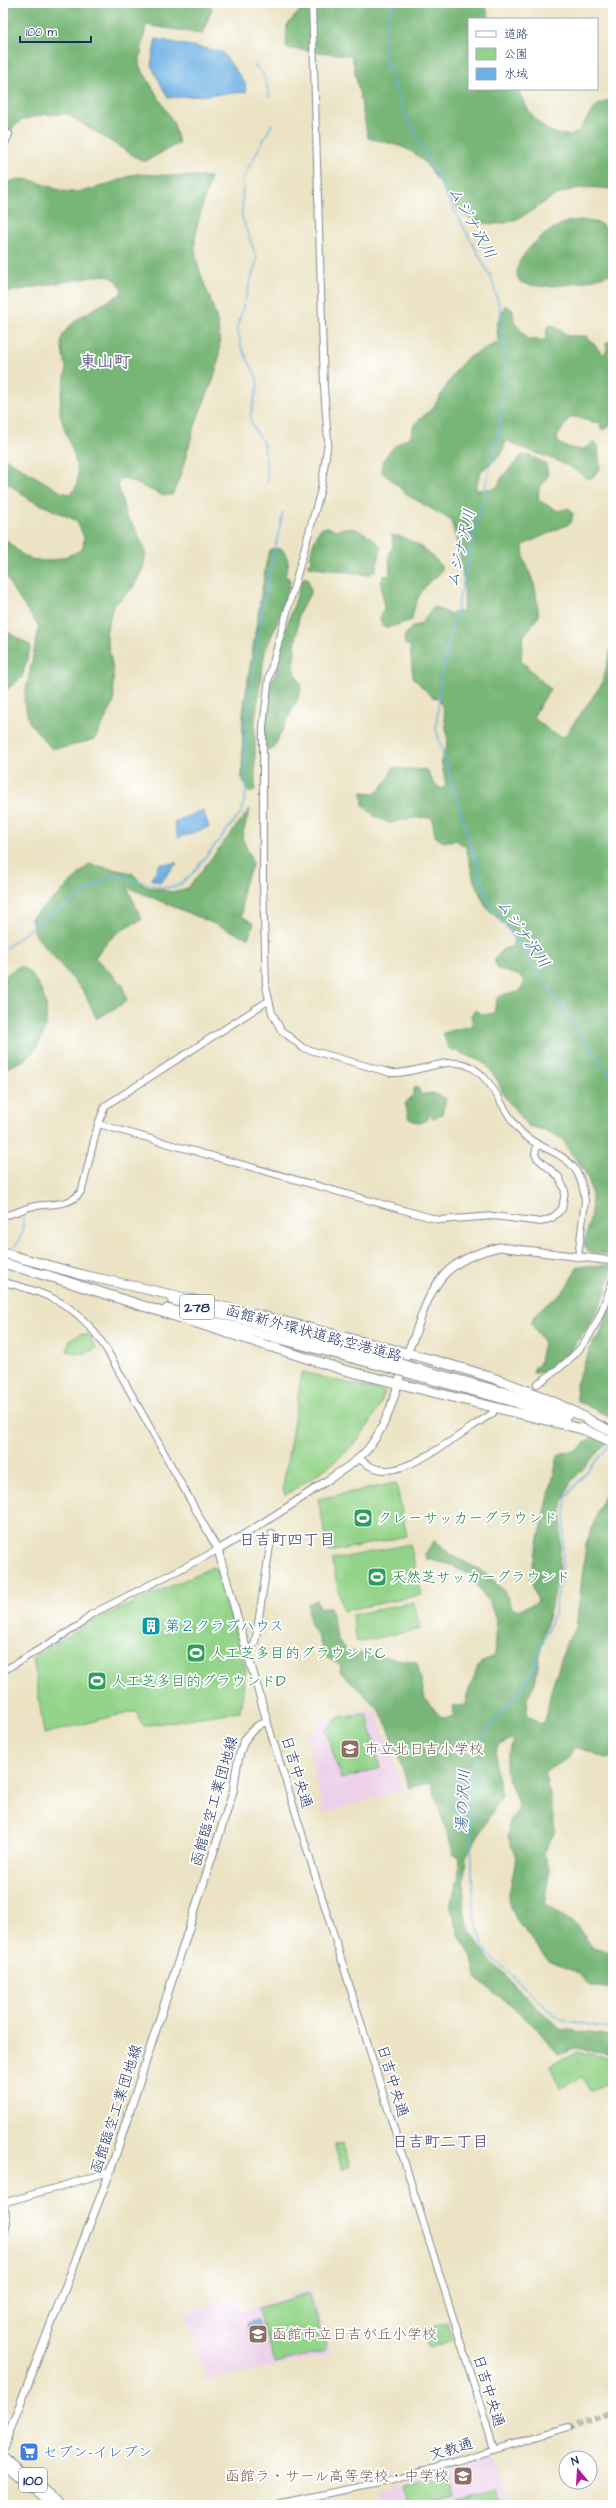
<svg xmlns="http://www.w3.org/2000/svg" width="616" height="2508" font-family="'Architects Daughter','Klee One',sans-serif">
<rect width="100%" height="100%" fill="#fff"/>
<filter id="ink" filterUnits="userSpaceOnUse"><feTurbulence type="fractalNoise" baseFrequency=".025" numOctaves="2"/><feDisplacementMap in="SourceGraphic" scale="8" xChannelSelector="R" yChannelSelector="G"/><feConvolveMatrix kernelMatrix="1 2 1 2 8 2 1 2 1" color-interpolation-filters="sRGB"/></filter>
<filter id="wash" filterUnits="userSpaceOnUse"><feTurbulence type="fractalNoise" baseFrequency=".012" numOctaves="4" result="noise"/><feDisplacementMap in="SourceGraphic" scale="16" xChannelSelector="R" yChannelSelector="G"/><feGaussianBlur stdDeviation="0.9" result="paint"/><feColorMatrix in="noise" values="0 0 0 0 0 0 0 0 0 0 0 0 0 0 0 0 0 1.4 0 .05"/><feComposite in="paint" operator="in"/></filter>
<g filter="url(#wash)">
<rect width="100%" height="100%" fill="#ebe3c3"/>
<g fill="#edd1e9">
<polygon points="368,1708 376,1710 403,1790 323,1814 306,1734 317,1731 316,1722"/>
<polygon points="311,2289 331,2355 206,2380 186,2313 235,2298 240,2312"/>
<polygon points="485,2458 492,2462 494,2468 496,2467 508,2505 384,2505 379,2490"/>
</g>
<g fill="#94d48a" stroke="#588274">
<polygon points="81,1334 89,1335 96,1348 83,1354 67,1351 70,1339"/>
<path d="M302,1372L385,1392C364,1447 332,1465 285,1495L283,1487Z"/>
<polygon points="396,1483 407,1536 329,1552 318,1499"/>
<polygon points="410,1544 421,1595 343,1611 332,1560"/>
<polygon points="213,1567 218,1569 246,1670 240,1711 143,1726 137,1712 129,1712 44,1734 33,1657 89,1623"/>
<polygon points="414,1602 420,1629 357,1642 352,1615"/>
<polygon points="367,1714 380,1768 341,1779 326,1730 341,1716"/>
<polygon points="576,2052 613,2058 613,2080 590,2091 583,2077 560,2088 550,2066"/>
<polygon points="342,2142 350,2166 342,2169 334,2144"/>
<polygon points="309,2293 326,2345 324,2351 275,2363 258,2308"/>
<polygon points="448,2322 453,2340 428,2348 423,2330"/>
<polygon points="450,2475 455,2499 426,2505 407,2505 403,2485"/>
<polygon points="495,2492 499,2505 453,2505"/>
</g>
<g fill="#77b676" stroke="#49726a">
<polygon points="3,3 210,3 212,9 202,34 146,25 139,65 173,122 179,143 144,162 67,114 45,114 22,120 3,136"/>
<path d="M307,3H484L490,19H469V89H518C527,113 548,143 577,133C591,117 588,105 613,99V189C599,188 585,186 571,190C535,199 520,234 477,221C444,210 439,165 409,150C396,144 381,141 368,138L352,56L286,48L287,25Z"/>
<path d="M135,174L211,177C205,196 194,230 195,248C197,278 217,304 219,333C223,370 207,390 196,423C188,446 183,473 172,495H162L124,478L119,480L118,485L126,516L135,528L146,552L143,568L133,588L113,606L106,633L113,670L114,702L95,739L67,747L51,748L29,722L24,699L39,627L13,590L3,568V538C10,543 16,550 23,555C42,567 65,558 83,549L84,537L77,521L29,499L3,480V457L61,492L70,494C92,477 60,432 60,408C60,395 66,381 66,368C65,357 57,343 64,333C77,314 104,305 122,293C120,281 115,278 103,275L3,293V186C27,167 51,194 76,192C96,190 116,181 135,174Z"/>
<path d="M581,220L599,223L613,235V273C589,282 543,292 520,282C506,261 546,231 562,224C568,221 575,221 581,220Z"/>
<path d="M505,305L513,310L514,322L529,340H546L547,327L553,325L568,336H586L604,355L607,349L606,343L609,341L613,343L612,422L606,429H602L600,427L601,422C588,424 586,416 570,417L557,437L558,443C570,449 583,454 593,442L598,445L600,468L593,477L587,479C564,458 532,455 506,440L502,454L481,471L475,490L497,488L502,477L522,455L531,456L546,464L548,476L539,489L538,500L558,511L569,508L573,514L571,523L523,545L524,559L535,587L539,616L523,637L521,660L550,689L533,717L551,732L564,737L602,684L613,640V1255L588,1252L584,1245C591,1219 598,1190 582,1167C575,1157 567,1151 563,1139L545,1130L528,1126L504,1096L498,1081L485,1063L448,1048L443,1033L473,1025L471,1016L474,1010L484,1015L494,1013L497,998L505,994L519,992L525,981L520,976L498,969L494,960L502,950L513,946L514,934L486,907L474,881L466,847L456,840L443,842L435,836L432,817L414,818L389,823L374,816L363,805L362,792L377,793L388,779L393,768L427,770L433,783L442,789L446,786L441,760L448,742L444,712L439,698L432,697L413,678L410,646L405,644L404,637L412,627L421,624L431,609L435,607L449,614L463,611C468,586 458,545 451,520L409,496L381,471C383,453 396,444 411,436L414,424L433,408L457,369L467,358L498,342L497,324Z"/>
<path d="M328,527C337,533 341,527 350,528C361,529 376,539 381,548L376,570L368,575L309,566L307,564L312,561C308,552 316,536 321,528Z"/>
<path d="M392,535C409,536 434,554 442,568C439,577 433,578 427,584C419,594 413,607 412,620L387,628L382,625L380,618L384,608L381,583L383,576L390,575L389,554L393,546Z"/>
<path d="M271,549H282C290,560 289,564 285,576L289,578L290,582L284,607L265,651L255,720V789L253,792H249L242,778L243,712L262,589C265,577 265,557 271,549Z"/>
<polygon points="303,578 308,578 311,592 299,613 293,668 301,684 300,694 273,749 268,750 264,746 270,683 276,673 276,658"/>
<polygon points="3,629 31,646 22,677 3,693"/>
<path d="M250,809L242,837L253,864L243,887L242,916L254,924L248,938L127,887L142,920C123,926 105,941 95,958L123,985L127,1001L97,1019L84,992L35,935L31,918L57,896L89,864L132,873L144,886L172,892L188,888Z"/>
<path d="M20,966C29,969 32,975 37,983C52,1005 49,1035 30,1055C24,1062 12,1066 3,1069V982L7,974Z"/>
<polygon points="415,1087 418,1088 421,1095 433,1093 446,1099 442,1114 434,1118 428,1115 428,1119 420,1123 409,1119 405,1104 413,1095"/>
<path d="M610,1265L612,1270L604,1298L588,1327L570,1351L548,1372L533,1373L534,1368L539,1365L544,1343L531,1323C537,1307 547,1306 559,1295C567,1288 573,1275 578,1266Z"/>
<polygon points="613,1292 613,1418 577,1401 576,1384 593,1342 600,1335"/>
<path d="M594,1435L606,1443L570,1483L562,1504L559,1575L543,1638L535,1683L527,1698V1714L540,1724L545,1721L551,1691L567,1641L576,1628L586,1544L613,1471V1756L607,1758L576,1747L566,1760L544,1772L550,1795L555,1831L544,1853L550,1870L544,1903L576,1925L593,1948L613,1953V1989L590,1986L578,1973L548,1960L516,1919L508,1900L516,1858L508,1837L509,1822L519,1809C513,1781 496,1772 514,1742L511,1739L497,1747L495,1769L502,1795L466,1856L463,1909L470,1931L490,1961L560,2029L613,2036V2054L575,2048L558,2054L531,2022L476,1978L472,1957L460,1937L450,1905L458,1879L460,1857L454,1855L431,1782L409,1788L389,1729L377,1707L340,1672L341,1666L325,1656L318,1636L310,1625L308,1604L317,1600L319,1608L330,1607L338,1641L347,1651L417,1662L425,1699L442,1718L454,1716L453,1706L466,1705L467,1695L479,1664L494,1656L496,1619L490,1604L469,1575L453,1565L426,1559L425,1554L435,1540C442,1546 448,1553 455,1557C481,1571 501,1578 512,1608L517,1610L538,1602L530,1577L558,1456L564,1452L576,1451Z"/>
</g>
<g fill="#6cb1e2" stroke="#4470a0">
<polygon points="156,39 222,52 245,83 246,92 168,98 151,65"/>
<polygon points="203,810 209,827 178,838 174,822"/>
<polygon points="177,863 161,882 151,879 160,864"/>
<polygon points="258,2320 263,2337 252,2340 247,2323"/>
</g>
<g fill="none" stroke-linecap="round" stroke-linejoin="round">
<g stroke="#6cb1e2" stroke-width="1.5">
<polyline points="393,3 386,26 385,61 404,111 445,193 492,279 502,317 505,371 499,429 441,677 436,729 488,901 613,1079"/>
<polyline points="254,65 263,73 270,97"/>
<polyline points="268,482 264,445 251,423 251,413 258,385 257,378 242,348 237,328 257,259 242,217 243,178 272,124"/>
<polyline points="3,950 34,926 105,879 122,876 162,888 178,886 192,874 241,813 246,793 246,723 263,604 283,512"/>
<polyline points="13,1250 23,1232 23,1218"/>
<polyline points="609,1445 566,1497 562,1572 554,1613 533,1669 521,1691 499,1714 477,1748 470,1801 473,1898 475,1917 483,1946 489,1955 555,2015 562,2019 613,2030"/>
</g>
</g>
</g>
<g filter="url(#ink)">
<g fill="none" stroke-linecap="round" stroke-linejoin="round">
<polyline stroke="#c1bfaf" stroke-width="6" stroke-dasharray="6 3" stroke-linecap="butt" points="568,2427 613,2413"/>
<g stroke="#838990" stroke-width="8">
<g id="tertiary">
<path d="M312,3L324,387L328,442L321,489L269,677L263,727V882L266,986L272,1013L281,1030L303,1048L391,1073C416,1075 446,1055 469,1066C494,1078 502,1111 520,1131C535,1148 561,1150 575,1169C581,1178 584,1190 585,1201L578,1257"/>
<polyline points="3,148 9,134"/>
<polyline points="98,1124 439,1220 494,1216 541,1222 552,1218 562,1209 565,1191 559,1177 537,1158 535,1154 537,1144"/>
<path d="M3,1215C14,1215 20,1210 30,1207C48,1202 70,1209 82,1190L98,1124L105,1106L268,1001"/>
<path d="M3,1282C53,1294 81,1307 108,1352L218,1550L90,1615L80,1625L3,1671"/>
<path d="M537,1384C586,1352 594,1334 613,1280"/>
<path d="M358,1458C366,1464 374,1470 385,1470C413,1472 468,1428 493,1413"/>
<polyline points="247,1653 255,1643 272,1533"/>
<polyline points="267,1721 494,2449"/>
<polyline points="3,2203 110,2172"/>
<polyline points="3,2240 7,2222 4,2203"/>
<polyline points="271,2505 394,2480 568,2427"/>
</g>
</g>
<g stroke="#838990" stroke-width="9">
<path id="secondary" d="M3,2448L110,2172L233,1792C238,1763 237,1733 267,1721L218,1550C256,1528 292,1505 328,1480C342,1470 360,1460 370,1446C392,1417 396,1387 407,1354C409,1347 413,1341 415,1334C432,1284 444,1259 500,1247L613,1261"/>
</g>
<g stroke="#838990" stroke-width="10">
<g id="primary">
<polyline points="3,2456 62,2505"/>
<polyline points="3,2463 52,2505"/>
</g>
</g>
<g stroke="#838990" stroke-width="11">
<g id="motorway">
<polyline points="3,1253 83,1275"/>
<polyline points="3,1263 51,1277"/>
<path d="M78,1274C170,1294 261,1315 352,1339C434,1360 517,1379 591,1421"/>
<polyline points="46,1275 344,1370 586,1430"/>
<polyline points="172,1300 392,1361"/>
<polyline points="167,1309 390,1368"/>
<polyline points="415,1368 510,1394 569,1414"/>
<polyline points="415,1375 515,1402 565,1421"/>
<polyline points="587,1420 613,1432"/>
<polyline points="580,1428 613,1442"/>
</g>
</g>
<use href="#tertiary" stroke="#fff" stroke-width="6"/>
<use href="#secondary" stroke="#fff" stroke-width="7"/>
<use href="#primary" stroke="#fff" stroke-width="8"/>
<use href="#motorway" stroke="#fff" stroke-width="9"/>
<g stroke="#838990" stroke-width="11" stroke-linecap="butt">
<g id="motorway-bridge">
<polyline points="392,1361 415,1368"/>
<polyline points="390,1368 415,1375"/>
</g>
</g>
<use href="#motorway-bridge" stroke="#fff" stroke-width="9"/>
</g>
</g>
<defs>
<g id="stadium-square" transform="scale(1)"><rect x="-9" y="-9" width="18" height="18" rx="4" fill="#2e9e5b" stroke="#fff"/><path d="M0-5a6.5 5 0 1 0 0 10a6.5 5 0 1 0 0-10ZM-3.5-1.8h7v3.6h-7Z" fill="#fff"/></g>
<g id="building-square" transform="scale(1)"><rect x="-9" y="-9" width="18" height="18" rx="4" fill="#0f9aa8" stroke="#fff"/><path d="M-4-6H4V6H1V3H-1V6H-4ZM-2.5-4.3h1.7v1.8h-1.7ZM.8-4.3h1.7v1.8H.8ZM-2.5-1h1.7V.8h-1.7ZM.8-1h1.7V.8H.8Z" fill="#fff"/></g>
<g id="school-square" transform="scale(1)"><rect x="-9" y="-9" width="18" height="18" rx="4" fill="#8d6e63" stroke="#fff"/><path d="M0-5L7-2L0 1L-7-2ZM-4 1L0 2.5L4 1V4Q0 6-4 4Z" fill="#fff"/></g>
<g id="supermarket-square" transform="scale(1)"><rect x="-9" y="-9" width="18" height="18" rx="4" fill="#3f7fe0" stroke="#fff"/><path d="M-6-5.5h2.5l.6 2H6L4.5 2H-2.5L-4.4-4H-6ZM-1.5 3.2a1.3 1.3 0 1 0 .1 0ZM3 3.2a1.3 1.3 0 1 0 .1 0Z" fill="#fff"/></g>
</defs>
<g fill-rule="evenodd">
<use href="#stadium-square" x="363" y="1518"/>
<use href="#stadium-square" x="377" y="1577"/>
<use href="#building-square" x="151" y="1626"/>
<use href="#stadium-square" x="196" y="1653"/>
<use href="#stadium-square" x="97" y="1681"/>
<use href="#school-square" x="350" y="1749"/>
<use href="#school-square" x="258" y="2334"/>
<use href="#supermarket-square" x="29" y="2452"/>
<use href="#school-square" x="463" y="2476"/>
</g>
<g text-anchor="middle" stroke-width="3.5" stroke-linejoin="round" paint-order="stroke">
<g fill="#fff" stroke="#5f6d8e" stroke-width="1">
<rect x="180" y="1295" width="34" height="24" rx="3"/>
<rect x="19" y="2468" width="28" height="24" rx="3"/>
</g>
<g font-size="14" font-weight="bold" fill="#1b2f5e">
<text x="197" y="1312">278</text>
<text x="33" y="2485">100</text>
</g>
<g font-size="15" fill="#1b2f5e" stroke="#fff">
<text transform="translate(314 1333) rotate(15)" y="5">函館新外環状道路;空港道路</text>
<text transform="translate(297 1772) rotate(73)" y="5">日吉中央通</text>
<text transform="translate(214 1801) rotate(-74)" y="5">函館臨空工業団地線</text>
<text transform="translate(393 2081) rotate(73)" y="5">日吉中央通</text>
<text transform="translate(116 2109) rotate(-72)" y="5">函館臨空工業団地線</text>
<text transform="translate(489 2391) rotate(73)" y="5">日吉中央通</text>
<text transform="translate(451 2449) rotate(-17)" y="5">文教通</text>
</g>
<g font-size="15" fill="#27864d" stroke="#fff" text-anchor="start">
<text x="377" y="1523">クレーサッカーグラウンド</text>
<text x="391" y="1582">天然芝サッカーグラウンド</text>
<text x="210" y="1658">人工芝多目的グラウンドC</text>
<text x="111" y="1686">人工芝多目的グラウンドD</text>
</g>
<g font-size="15" fill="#0d838f" stroke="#fff" text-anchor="start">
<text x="165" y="1631">第２クラブハウス</text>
</g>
<g font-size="15" fill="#785e54" stroke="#fff" text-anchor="start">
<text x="364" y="1754">市立北日吉小学校</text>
<text x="272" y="2339">函館市立日吉が丘小学校</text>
<text x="449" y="2481" text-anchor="end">函館ラ・サール高等学校・中学校</text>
</g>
<g font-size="15" fill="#366cbe" stroke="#fff" text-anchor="start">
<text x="43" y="2457">セブン-イレブン</text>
</g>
<g font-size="16" font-style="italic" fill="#375c8c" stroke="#fff">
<text transform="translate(473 222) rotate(61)" y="6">ムジナ沢川</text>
<text transform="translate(460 548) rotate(-77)" y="6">ムジナ沢川</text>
<text transform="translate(524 933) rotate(55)" y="6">ムジナ沢川</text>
<text transform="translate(462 1801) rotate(-87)" y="6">湯の沢川</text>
</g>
<g font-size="16" font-weight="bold" fill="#5f5c8a" stroke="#fff">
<text x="287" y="1545">日吉町四丁目</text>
<text x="440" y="2147">日吉町二丁目</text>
</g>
<g font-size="17" font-weight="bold" fill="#5f5c8a" stroke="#fff">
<text x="105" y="367">東山町</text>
</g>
</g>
<rect width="616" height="2508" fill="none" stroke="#fff" stroke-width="16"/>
<rect x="468" y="18" width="130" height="72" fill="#ffffff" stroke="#a4acbf"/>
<rect x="476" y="31" width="20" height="6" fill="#ffffff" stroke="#a4acbf"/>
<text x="504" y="38" font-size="12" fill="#1b2f5e">道路</text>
<rect x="476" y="48" width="20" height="12" fill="#94d48a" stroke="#a4acbf"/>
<text x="504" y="58" font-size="12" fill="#1b2f5e">公園</text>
<rect x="476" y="68" width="20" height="12" fill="#6cb1e2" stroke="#a4acbf"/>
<text x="504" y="78" font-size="12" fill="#1b2f5e">水域</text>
<g transform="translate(578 2470) rotate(342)"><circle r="19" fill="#ffffff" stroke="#a4acbf"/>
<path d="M0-3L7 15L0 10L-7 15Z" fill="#b5179e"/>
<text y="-6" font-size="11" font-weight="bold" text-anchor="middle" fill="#1b2f5e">N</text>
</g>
<path d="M20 36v6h71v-6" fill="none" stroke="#1b2f5e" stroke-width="2"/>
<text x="26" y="36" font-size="12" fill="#1b2f5e" stroke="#ffffff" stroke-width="3" paint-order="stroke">100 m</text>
</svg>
